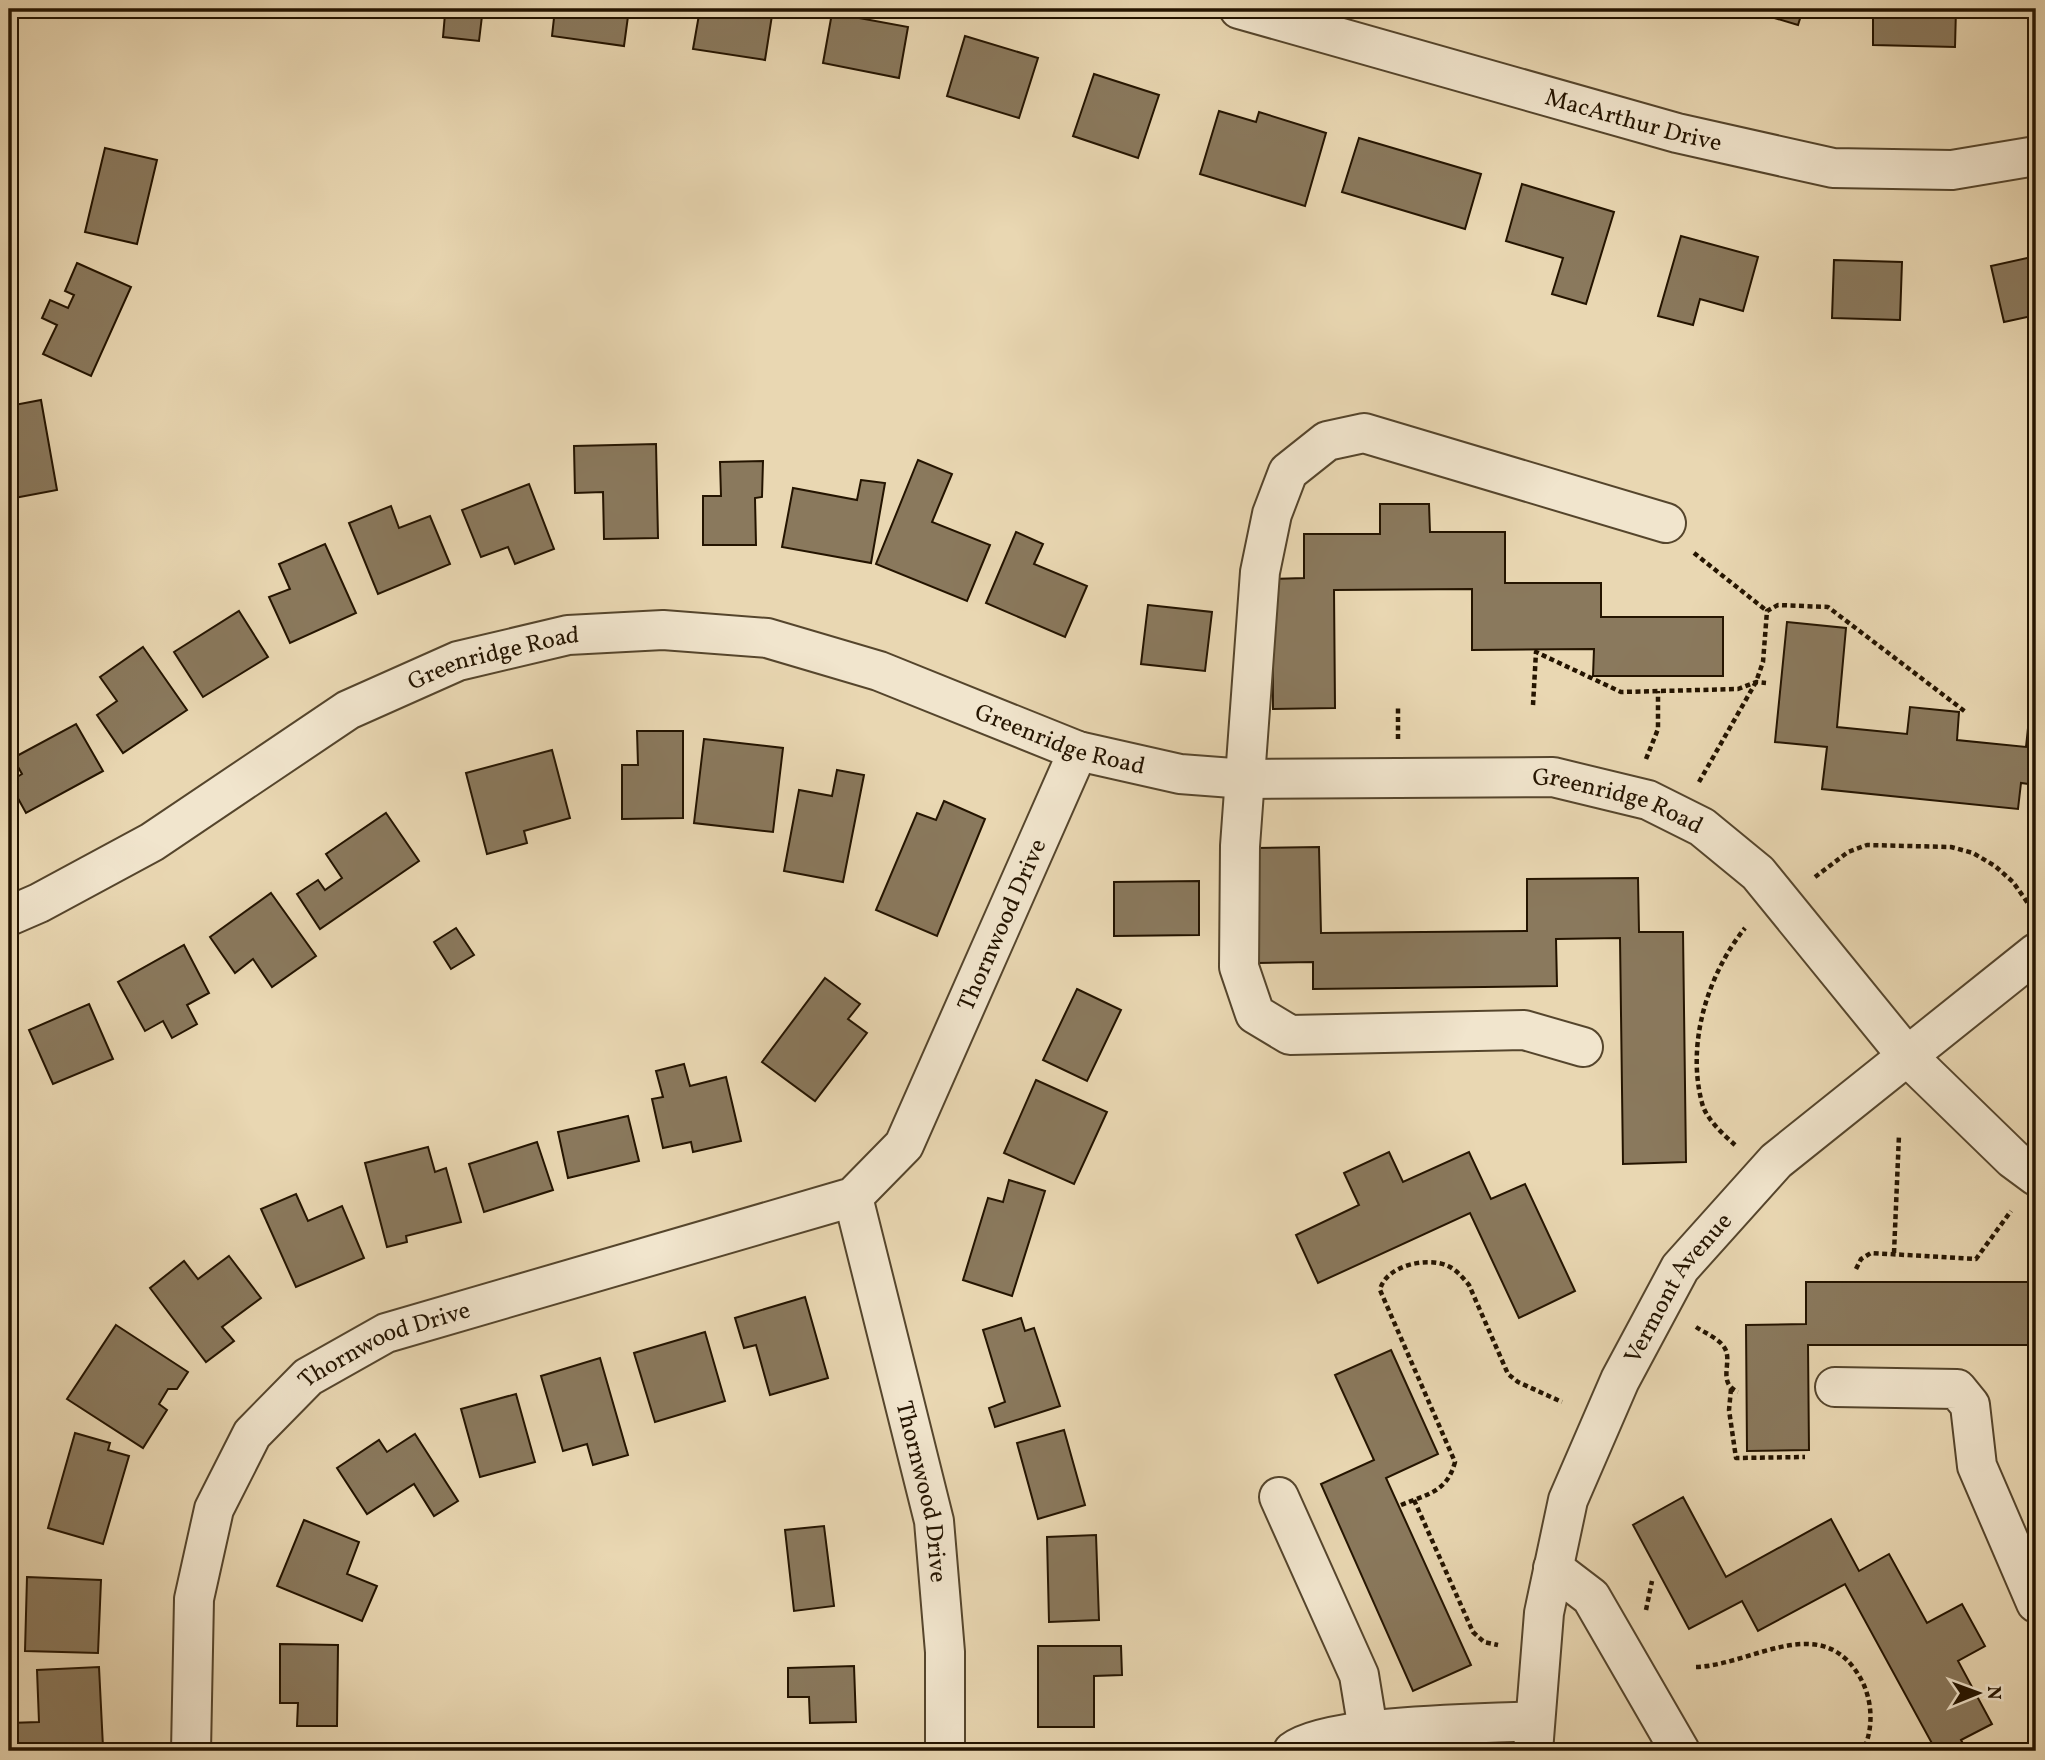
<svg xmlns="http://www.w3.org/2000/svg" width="2045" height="1760" font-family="Vollkorn,serif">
<rect width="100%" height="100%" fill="#e9d7b2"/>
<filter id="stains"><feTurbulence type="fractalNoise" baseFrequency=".00286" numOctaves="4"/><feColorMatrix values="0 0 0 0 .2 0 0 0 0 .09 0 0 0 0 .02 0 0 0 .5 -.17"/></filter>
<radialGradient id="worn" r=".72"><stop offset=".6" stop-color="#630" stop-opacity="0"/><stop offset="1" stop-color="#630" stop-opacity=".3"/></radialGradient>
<g fill="#8a795d" stroke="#241400" stroke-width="2">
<polygon points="423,9 505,9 504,18 482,16 479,41 443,37 445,14"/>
<polygon points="555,9 629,9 624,46 552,36"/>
<polygon points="700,9 773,9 765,60 693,49"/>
<polygon points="1744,9 1803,9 1798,25"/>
<polygon points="1873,9 1956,9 1955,47 1873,45"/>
<polygon points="832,13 908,27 899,78 823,63"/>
<polygon points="965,36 1038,58 1019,118 947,96"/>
<polygon points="1094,74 1159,95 1138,158 1073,136"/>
<polygon points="1219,111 1256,122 1259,112 1326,133 1305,206 1200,174"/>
<polygon points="1359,138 1481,174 1465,229 1342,192"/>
<polygon points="105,148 157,160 137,244 85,232"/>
<polygon points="1522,184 1614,212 1586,304 1552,294 1563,258 1506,241"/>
<polygon points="1681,236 1758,257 1743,311 1700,299 1693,325 1658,316"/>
<polygon points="2036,256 2036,315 2004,322 1991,266"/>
<polygon points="1834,260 1902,262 1900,320 1832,318"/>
<polygon points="77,263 131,287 91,376 43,354 57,325 42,318 50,300 68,308 74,295 65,291"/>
<polygon points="41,400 57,490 9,499 9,406"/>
<polygon points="656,444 658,538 604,539 603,492 575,493 574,446"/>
<polygon points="918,460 952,474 932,522 990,545 967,601 876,564"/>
<polygon points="763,461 762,497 755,498 756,545 703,545 703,496 721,496 720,462"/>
<polygon points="861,480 885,483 871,563 782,547 793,488 857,500"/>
<polygon points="529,484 554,549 515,564 508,547 481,557 462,510"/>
<polygon points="1380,504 1429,504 1430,532 1505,532 1505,583 1601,583 1601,617 1723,617 1723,676 1593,676 1594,649 1472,650 1472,589 1334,590 1335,708 1273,709 1272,579 1304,578 1304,534 1380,534"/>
<polygon points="391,506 399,528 430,516 450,564 378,594 349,523"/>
<polygon points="1016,532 1043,544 1034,564 1087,586 1065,637 986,603"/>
<polygon points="325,544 356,613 290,643 269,597 290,589 279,564"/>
<polygon points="1148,605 1212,612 1205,671 1141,664"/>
<polygon points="239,611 268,657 203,697 174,652"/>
<polygon points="1787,622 1846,628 1837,727 1907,734 1910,707 1959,712 1957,740 2026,747 2036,652 2036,785 2021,783 2018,809 1822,789 1827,747 1775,742"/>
<polygon points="143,647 187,710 123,753 97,715 117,701 100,677"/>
<polygon points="76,724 103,771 26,813 9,782 22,774 13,758"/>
<polygon points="637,731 683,731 683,818 622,819 622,765 638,765"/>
<polygon points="704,739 783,748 773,832 694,823"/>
<polygon points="552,750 570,818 524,831 527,843 487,854 466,773"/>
<polygon points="837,770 864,775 843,882 784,871 799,790 832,796"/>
<polygon points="944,801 985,819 937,936 876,910 917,813 936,820"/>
<polygon points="386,813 419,861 320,929 297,894 318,880 325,890 342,878 326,854"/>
<polygon points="1319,847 1321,933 1527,931 1527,879 1638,878 1639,932 1683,932 1686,1162 1623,1164 1620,938 1556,939 1557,986 1313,989 1313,962 1257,963 1256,848"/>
<polygon points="1199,881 1199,935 1114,936 1114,882"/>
<polygon points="271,893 316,956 272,987 253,959 235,973 210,937"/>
<polygon points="456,928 474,955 451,969 434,942"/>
<polygon points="184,945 209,993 187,1005 197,1024 172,1038 163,1021 145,1031 118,982"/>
<polygon points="825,978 860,1004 848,1019 867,1033 815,1101 762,1062"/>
<polygon points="1077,989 1121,1010 1087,1081 1043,1060"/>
<polygon points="89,1004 113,1059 53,1084 29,1030"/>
<polygon points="684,1064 690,1086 726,1077 741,1141 693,1152 691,1142 663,1148 652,1099 663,1097 656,1071"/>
<polygon points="9,1066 15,1091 9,1093"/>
<polygon points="1036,1080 1107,1112 1074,1184 1004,1153"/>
<polygon points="628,1116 639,1161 568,1178 558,1132"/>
<polygon points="537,1142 553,1190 484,1212 469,1164"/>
<polygon points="428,1147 435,1172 446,1168 461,1222 406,1236 407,1242 387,1247 365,1163"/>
<polygon points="1389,1152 1403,1182 1469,1152 1491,1199 1525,1184 1575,1291 1519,1318 1470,1213 1318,1283 1296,1235 1359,1205 1344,1173"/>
<polygon points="1009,1180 1045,1191 1012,1296 963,1280 988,1198 1003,1202"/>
<polygon points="296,1194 308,1221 342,1206 364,1258 296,1287 261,1209"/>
<polygon points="229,1256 261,1298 222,1327 234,1341 206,1362 150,1288 184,1261 198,1279"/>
<polygon points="1806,1282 2032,1282 2032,1330 2036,1330 2036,1454 2030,1454 2030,1345 1808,1345 1809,1450 1747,1451 1746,1325 1806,1324"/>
<polygon points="805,1297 828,1378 770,1395 756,1345 744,1348 735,1318"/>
<polygon points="1021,1318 1025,1331 1034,1328 1060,1406 995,1427 989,1408 1005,1402 983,1330"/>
<polygon points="116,1325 188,1372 177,1389 168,1389 159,1404 167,1410 143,1448 67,1399"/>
<polygon points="705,1332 725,1401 655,1422 634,1353"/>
<polygon points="1391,1350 1438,1454 1386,1478 1471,1665 1413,1691 1321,1484 1374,1460 1335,1375"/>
<polygon points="600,1358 628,1455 593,1465 587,1444 563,1451 541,1376"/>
<polygon points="516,1394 535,1462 480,1477 461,1409"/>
<polygon points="1064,1430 1085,1505 1038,1519 1017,1443"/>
<polygon points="75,1433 110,1443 108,1450 129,1456 103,1544 48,1528"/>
<polygon points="415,1434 458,1501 434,1516 414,1484 367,1514 337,1468 379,1440 387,1452"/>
<polygon points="1683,1497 1726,1577 1831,1519 1859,1571 1889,1554 1927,1623 1962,1604 1985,1646 1958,1661 1992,1724 1961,1740 1967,1751 1926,1751 1934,1747 1845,1584 1758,1631 1742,1601 1689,1629 1633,1525"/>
<polygon points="304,1520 359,1542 347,1574 377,1586 362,1621 277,1586"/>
<polygon points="824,1526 834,1606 794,1611 785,1530"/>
<polygon points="1096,1535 1099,1620 1049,1622 1047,1537"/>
<polygon points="27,1577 101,1580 98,1653 25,1651"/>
<polygon points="280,1644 338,1645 337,1726 297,1726 298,1703 280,1703"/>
<polygon points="1038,1646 1121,1646 1122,1675 1094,1676 1094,1727 1038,1727"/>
<polygon points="854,1666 856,1722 810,1723 809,1697 788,1697 788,1668"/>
<polygon points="99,1667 103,1747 9,1751 9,1723 39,1722 37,1670"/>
<polygon points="295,1747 340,1750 340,1751 295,1751"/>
<rect x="802" y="1748" width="48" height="3"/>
</g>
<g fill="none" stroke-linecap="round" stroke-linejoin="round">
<g stroke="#55452c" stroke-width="42">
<g id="minor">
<path id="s1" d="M1239,9L1677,133L1833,168L1952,170L2036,156"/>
<path id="s2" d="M9,916L39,903L152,842L348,710L458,661L568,635L663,630L767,638L879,671L1078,751L1180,774L1246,779L1553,777L1648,800L1702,827L1758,873L1907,1056L2013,1159L2036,1176"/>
<polyline points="1583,1047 1524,1030 1290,1035 1255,1014 1239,967 1240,846 1260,572 1272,514 1288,472 1327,441 1364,433 1666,523"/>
<path id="s3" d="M853,1197L934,1521L945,1652V1751"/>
<polyline points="1835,1387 1957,1389 1970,1405 1977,1466 2036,1603"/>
<polyline points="1279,1497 1359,1675 1368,1730"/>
<polyline points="1553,1568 1591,1597 1680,1751"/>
<path id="s4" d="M191,1751L194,1599L214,1509L252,1434L308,1377L386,1333L853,1197L904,1145L1078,751"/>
<path d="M1293,1751C1326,1724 1484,1724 1534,1721"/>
<path id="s5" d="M1533,1751L1544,1613L1568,1500L1620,1380L1680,1268L1776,1161L2036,953"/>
</g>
</g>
<g stroke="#241400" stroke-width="4.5" stroke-dasharray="5 3.5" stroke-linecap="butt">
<polyline points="1694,553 1767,611"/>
<polyline points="1533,705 1536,652 1621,692 1738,689 1756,682 1766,683"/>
<polyline points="1398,739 1398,705"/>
<polyline points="1646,759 1658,729 1658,691"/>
<polyline points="1699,782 1756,682 1763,662 1767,611 1778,605 1828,607 1967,713"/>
<polyline points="1815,877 1848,852 1867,845 1951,847 1973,853 1995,866 2013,882 2032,909"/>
<path d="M1735,1145C1723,1134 1706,1119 1702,1103C1686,1043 1708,974 1745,928"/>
<polyline points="1894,1253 1899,1135"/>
<polyline points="1856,1269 1861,1259 1871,1253 1976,1259 2011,1211"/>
<path d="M1696,1327C1705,1333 1718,1338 1724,1347C1734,1361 1716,1382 1738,1392"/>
<polyline points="1731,1389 1729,1410 1736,1458 1805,1457"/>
<polyline points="1414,1500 1473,1632 1484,1642 1498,1645"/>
<path d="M1401,1505C1428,1494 1447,1492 1455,1462L1380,1290C1385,1266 1427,1256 1448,1266C1457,1270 1463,1278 1469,1285L1508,1374L1518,1382L1562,1402"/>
<polyline points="1646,1610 1652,1581"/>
<path d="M1696,1667C1754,1665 1825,1607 1863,1683C1873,1705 1873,1730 1863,1751"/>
</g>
<use href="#minor" stroke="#f1e5cd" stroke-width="38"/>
</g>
<g text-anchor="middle" stroke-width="5" stroke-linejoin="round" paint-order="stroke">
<g font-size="24" fill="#241400" stroke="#f1e5cd">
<text dy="8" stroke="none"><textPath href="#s1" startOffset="410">MacArthur Drive</textPath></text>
<text dy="8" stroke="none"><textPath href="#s2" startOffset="553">Greenridge Road</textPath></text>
<text dy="8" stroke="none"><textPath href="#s2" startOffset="1141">Greenridge Road</textPath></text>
<text dy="8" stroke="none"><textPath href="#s2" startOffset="1708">Greenridge Road</textPath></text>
<text dy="8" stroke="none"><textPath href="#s4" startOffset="1298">Thornwood Drive</textPath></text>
<text dy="8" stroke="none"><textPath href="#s5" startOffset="494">Vermont Avenue</textPath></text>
<text dy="8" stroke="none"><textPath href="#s4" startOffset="492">Thornwood Drive</textPath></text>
<text dy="8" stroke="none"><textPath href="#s3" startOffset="303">Thornwood Drive</textPath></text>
</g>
</g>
<rect width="2045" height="1760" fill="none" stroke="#e9d7b2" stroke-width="35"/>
<rect x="10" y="10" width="2024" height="1739" fill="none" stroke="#241400" stroke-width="3.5"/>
<rect x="18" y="18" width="2010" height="1725" fill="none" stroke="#241400" stroke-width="2"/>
<g transform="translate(1978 1693) rotate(89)" stroke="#f1e5cd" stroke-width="5" paint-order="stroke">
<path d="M0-5L12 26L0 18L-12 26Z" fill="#241400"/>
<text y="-10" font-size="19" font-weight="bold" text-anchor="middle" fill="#241400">N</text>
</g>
<rect width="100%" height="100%" filter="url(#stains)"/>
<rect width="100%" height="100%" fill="url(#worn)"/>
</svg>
